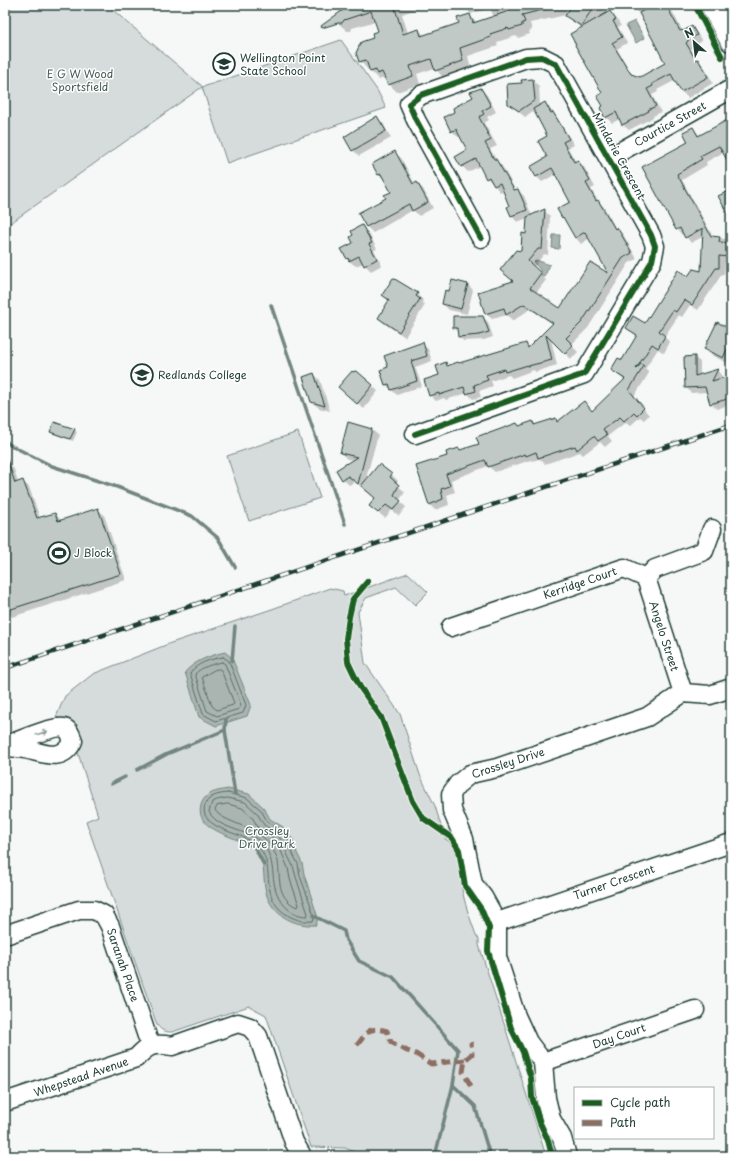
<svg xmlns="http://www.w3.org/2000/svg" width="736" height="1161" font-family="'Playpen Sans',sans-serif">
<rect width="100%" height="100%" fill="#f6f7f7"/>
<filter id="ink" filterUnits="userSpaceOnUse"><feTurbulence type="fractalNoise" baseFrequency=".025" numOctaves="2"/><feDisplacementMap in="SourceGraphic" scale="8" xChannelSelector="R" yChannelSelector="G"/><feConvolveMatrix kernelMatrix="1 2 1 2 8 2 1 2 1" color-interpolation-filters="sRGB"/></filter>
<g filter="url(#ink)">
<g fill="#d6dcdb" stroke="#7a8c88">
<polygon points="5,5 107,5 203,87 341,40 377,90 386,108 227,163 202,87 5,227"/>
<polygon points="298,432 320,498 249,521 227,456"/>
<path d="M408,573L428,592L415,605L396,587L366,598L358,612L365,663L400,714L420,775L435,806L445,839C462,846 459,879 463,894C466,908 471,921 476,935L479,939V945L546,1156H364L345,1148L311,1147L266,1015L249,1006L172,1032C165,1032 162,1031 157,1025L86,821L98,816L78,753L82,740L78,727L56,717L65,696L93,674L171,643L272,609L330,588L343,591L344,596Z"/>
</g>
<g fill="#aab5b1" stroke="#72857f">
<polygon points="635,21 644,38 636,43 626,25"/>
<polygon points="553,235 560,235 559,249 552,248"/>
<path d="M536,260L550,265L544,277L541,275C542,269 536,267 534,262Z"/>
<path d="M225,652L232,658L251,705L247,716L216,726L199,717L185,672C196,660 209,656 225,652Z"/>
<path d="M228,789L249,794L264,808L270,819L283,827L293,840L297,853L302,863L304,874L318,918L316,925C293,927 268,913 265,887C263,876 265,861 257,852C244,836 193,833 201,805C205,792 217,791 228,789Z"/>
</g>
<g fill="#0003">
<polygon points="323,5 429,5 402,14 408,33 419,30 425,36 460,24 469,15 477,23 494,17 490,8 471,14 462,5 505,5 506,7 513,5 565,5 567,14 572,7 570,5 595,5 608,13 610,12 616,18 621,26 618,27 627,43 617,49 633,76 640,78 667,64 641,14 639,14 632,5 669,5 683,32 692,27 697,33 702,41 693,46 693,47 691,49 697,60 704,66 713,83 688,98 682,92 676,80 657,90 658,92 652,95 661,112 653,116 654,117 629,130 623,125 620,119 612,123 606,117 604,94 582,28 572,21 566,15 530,23 532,30 529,32 530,34 518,38 516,36 497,42 498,46 468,56 471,70 444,79 435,68 417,74 420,84 397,92 383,78 379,80 371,72 370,69 368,70 360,61 380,32 376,21 352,28 351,31 347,31 336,21 336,17 342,8 332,10 327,9"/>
<polygon points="533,81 539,86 540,106 545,103 558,119 574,145 568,148 576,162 578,161 584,167 595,187 591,189 598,201 604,207 616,229 623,234 637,259 629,263 588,328 571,345 578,352 571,359 551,339 557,365 535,372 534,370 512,378 509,375 491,381 493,386 479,391 481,397 473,399 467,393 446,400 444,398 436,401 430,395 445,364 448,367 526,344 530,348 553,324 530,309 513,321 507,315 492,319 486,314 480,293 514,282 527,235 528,218 517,222 512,216 510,207 504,190 500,192 495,186 487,178 480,166 468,172 462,166 469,150 460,136 458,137 452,131 456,112 475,98 481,89 487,95 496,112 487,117 489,120 484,123 497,146 490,149 497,161 502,166 516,191 518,190 524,196 532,216 545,211 550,216 548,255 544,254 533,268 546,280 536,293 561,309 611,276 590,238 581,244 576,238 566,221 563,217 572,202 556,174 542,182 536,176 548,157 549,136 534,110 525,117 509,104 523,84"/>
<polygon points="377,118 383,123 391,138 359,156 353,150"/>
<polygon points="731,120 731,165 724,152 706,162 707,165 682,180 713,237 731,240 731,262 725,262 724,274 722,274 698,310 690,305 682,317 679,315 664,337 670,342 664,353 658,349 645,369 649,373 634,397 649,415 644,420 640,417 630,426 626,422 608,436 612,441 605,447 600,442 583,455 580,452 545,464 540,459 532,461 531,460 495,472 488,466 451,480 455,492 447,495 449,505 435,510 429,504 448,456 480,444 517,424 520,427 533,422 536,425 556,419 559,422 584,402 593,412 625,381 612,370 622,361 638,337 627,328 645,324 688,277 702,273 704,236 691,243 684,234 682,235 677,229 644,168 690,142 693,128 700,136"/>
<polygon points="395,153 401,158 415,184 417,183 423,189 433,208 419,216 413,210 373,233 367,227 360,214 387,198 392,192 385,180 379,175"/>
<polygon points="362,226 368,232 377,249 374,250 382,265 371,271 363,263 356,266 353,264 347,259 343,250 354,243"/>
<polygon points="467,284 473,290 467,314 449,310 443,304"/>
<polygon points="417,294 423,300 422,302 425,305 405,337 385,324 379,318 390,302 383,295"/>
<polygon points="483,317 488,322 493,337 484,340 463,341 459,336 459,332 454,327"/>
<polygon points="731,330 731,359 729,364 711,355 705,349"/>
<polygon points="422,344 428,349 432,361 415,367 422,386 397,395 386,385 389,367"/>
<polygon points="694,357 700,362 700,376 717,370 722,376 720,380 726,378 731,383 731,404 717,409 711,403 708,392 691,393 686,387"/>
<polygon points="314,374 320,380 330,411 319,408 312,402"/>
<polygon points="372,386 378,391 364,409 345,393"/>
<polygon points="348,424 372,430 378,435 365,482 379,465 392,475 398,481 395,483 405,492 399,501 406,507 399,516 392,510 385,518 376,511 376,499 355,482 349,485 343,479 338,471 354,460 347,459 341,453"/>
<polygon points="74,430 77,432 73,441 54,434 51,432"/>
<polygon points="8,463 14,469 18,483 22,481 29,487 40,518 55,514 61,520 98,509 104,515 126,580 12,617 5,609 5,464"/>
</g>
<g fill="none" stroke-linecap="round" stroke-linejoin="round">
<g stroke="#576d66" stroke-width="1">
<path d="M223,657L229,661L246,705L243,713L216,721L203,714L190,673C197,663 211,659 223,657Z"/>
<path d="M222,662L225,664L241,705L239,709L217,716L207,711L195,674C201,667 213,664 222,662Z"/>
<polygon points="219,669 221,670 234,703 233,705 217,710 212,706 202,677 214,670"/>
<path d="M228,793L247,798L261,810L267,821L280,830L289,841L293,854L298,864L300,876L311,906L314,917L313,921C304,922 297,920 289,916C258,899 276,868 260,849C257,845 250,841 245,838C233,832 198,825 205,805C209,795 219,794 228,793Z"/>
<path d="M228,798L245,802L257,813L264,825L277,834L284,844L288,856L293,866L296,877L308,914L307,916C300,916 293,913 288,909C266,889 279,868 265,847C252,828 220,832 209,812L212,802L217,800Z"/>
<path d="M228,804L242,808L252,817L259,829L273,838L279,846L288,868L290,879L299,905L298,907C294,906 291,904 288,901C276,889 281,872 277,857C275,853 273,850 271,846C259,826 222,823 215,810L217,806Z"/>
</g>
<g stroke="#72857f" stroke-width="3.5">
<polyline points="271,305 345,524"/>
<polyline points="5,440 10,445 52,466 117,487 192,516 218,538 235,567"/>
<polyline points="232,661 235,626"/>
<polyline points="226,719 225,730 235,794"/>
<polyline points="137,770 167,754 225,730"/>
<polyline points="111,784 125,777"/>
<polyline points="255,848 264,865"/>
<polyline points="314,916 344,931 346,940 359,961 393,977 458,1050 453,1085 435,1156"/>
<polyline points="453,1085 475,1106 490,1156"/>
</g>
</g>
<g fill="#c0c9c6" stroke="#1f3d34">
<polygon points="342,5 394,5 403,34 419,29 421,36 459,23 457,18 470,14 473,23 509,11 507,5 546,5 546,9 522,15 525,22 522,23 522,26 509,30 508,28 490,34 491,37 460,48 463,61 435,71 431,59 410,66 413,76 388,85 382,72 377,74 376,70 370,72 366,60 359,62 356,53 361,42 373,38 372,33 378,31 371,11 344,20 342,23 338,23 322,28 321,26 343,10"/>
<polygon points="572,5 595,5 581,26 565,16"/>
<polygon points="653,5 666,5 680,31 682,30 683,31 692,26 697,35 688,40 688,41 686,43 696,60 698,59 708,77 681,92 671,74 652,84 653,86 647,89 656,106 648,110 649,111 622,125 616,112 605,118 600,108 603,106 597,96 602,93 575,45 576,45 570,34 610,11 616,20 613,21 622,37 612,43 631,74 640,77 665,63 639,13"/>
<polygon points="533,79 535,100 519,111 508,104 507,84 522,83 521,80"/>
<polygon points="481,88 491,106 482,111 484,114 479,117 491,140 485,143 494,159 496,159 514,190 518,189 527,210 511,216 507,207 509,206 500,183 494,186 489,177 486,179 476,159 461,167 455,157 467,150 456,129 451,132 444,117 454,112 453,108 473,97 470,92"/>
<polygon points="545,102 551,113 553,112 569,139 563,142 574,162 578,160 590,181 586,183 596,201 598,200 615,229 617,227 632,253 623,258 582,322 566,338 573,345 565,354 546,335 552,360 528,366 528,365 505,372 504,369 486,375 488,380 474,385 476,391 466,394 464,387 439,395 439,393 429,396 424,380 439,375 436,366 446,362 447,366 458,362 459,363 526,343 528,348 553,323 524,304 506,315 504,308 485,314 478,292 513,281 500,270 516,250 521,251 522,233 526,234 527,217 545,209 542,249 538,249 528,261 541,273 530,288 560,308 590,262 608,273 585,232 575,238 563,217 562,218 557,209 570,202 552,168 536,177 530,167 547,157 538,141 547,136 533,109"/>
<polygon points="377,116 386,131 352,151 344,137"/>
<polygon points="731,118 731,167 719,146 700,156 702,159 677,174 711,236 720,237 719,242 730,243 729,257 719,256 719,268 716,268 692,305 684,300 676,312 673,310 659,331 665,336 658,348 652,344 636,369 641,364 644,366 629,390 644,408 637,415 634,412 624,421 620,417 603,429 607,435 598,441 594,436 577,450 575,446 538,458 536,452 526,456 525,454 488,467 485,460 446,474 450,486 441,489 443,499 429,505 416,466 447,456 446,452 459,448 460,450 479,444 476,437 487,433 487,434 517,423 519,426 533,421 534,425 556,418 557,422 584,401 592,411 625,379 611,370 618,358 622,360 637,335 626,328 633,316 645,323 678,270 688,276 693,269 701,271 703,228 685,238 680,228 676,230 642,167 688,142 683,132 693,127 698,136"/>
<polygon points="395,151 413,184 417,182 428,202 412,211 409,204 366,227 358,213 386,198 384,195 391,192 381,174 378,175 372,164"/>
<polygon points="731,190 731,220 718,196"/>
<polygon points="362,225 372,243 369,244 377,259 364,266 359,256 349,261 348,258 347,259 341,249 353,243 350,237 353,235 351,231"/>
<polygon points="393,278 418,293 416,296 420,299 399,332 378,318 389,300 382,295"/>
<polygon points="452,280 468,284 461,309 442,304 445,290 449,291"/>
<polygon points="453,316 483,316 489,332 479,335 458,337 457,328 453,328"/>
<polygon points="717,322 731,329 731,341 723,358 704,349"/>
<polygon points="423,342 427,356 411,361 417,381 391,390 389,384 385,385 380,370 388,367 384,356"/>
<polygon points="695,356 695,376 718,369 712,381 726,377 731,393 731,398 710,404 705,387 685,388 684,357"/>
<polygon points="352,371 353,372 355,371 358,372 373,385 357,404 338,387"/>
<polygon points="314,373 325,406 311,402 303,377"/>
<polygon points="54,422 75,429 70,439 50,432"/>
<polygon points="348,422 372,429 358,484 348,476 342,480 336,470 357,457 340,453"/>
<polygon points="5,459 7,459 15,483 23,480 37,518 55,513 58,521 98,508 121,574 5,611"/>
<polygon points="379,464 392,474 390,477 399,485 394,495 401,501 393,510 386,505 378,513 369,506 375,498 361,486"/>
</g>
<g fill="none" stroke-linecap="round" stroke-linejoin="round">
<g stroke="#1f3d34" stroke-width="21">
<g id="minor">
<polyline points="609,158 731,89"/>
<polyline points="415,434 584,374 652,261 655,246 651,235 556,64 542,57 526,58 421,95 409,104 416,120 481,238"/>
<polyline points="646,578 683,693"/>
<polyline points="451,627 624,568 646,578 655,569 704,551 712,529"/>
<path d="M5,746C15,742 55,725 64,728C70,730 71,736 73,741C62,764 42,752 24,749C18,747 11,748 5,747"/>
<polyline points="497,922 731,843"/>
<polyline points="5,935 79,910 94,910 104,915 110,926 150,1045"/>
<polyline points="543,1062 695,1010"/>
<path d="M5,1102L136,1058C149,1044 154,1043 172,1046L238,1023L250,1027L258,1036L294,1142L301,1154"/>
<polyline points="567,1156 562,1138 551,1119 546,1098 543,1062 528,1042 516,1016 497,957 497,922 483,897 473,884 464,839 452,810 451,794 458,784 470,774 497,768 647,717 683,693 710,695 731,688"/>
</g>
</g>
<g stroke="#1f3d34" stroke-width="25">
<polyline id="major" points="712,5 731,40"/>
</g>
<use href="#minor" stroke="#fff" stroke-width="18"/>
<use href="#major" stroke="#fff" stroke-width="22"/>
<g stroke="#1f3d34" stroke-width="4.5">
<polyline id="rail" points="5,668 731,425"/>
</g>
<use href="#rail" stroke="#fff" stroke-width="3" stroke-dasharray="9" stroke-linecap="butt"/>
<g stroke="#8d6e63" stroke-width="5" stroke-dasharray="10 5" stroke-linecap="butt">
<path d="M357,1045C368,1032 367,1026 387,1031L391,1042L407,1051L416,1054L431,1064L465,1060"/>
<polyline points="471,1086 463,1072 465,1060 472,1054 471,1042"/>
</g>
<g stroke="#fff" stroke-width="8">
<g id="cycleway">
<polyline points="695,5 722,57"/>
<polyline points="415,434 584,374 652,261 655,246 651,235 556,64 542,57 526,58 421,95 409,104 416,120 481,238"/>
<polyline points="368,581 353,599 349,617 346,639 348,662 360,687 381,717 401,770 413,801 423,818 452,838 459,850 465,886 481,909 489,928 488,951 511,1028 523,1052 531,1078 532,1097 540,1123 548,1140 552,1156"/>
</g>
</g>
<use href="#cycleway" stroke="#1b5e20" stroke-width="6"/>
</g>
<defs><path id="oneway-shaft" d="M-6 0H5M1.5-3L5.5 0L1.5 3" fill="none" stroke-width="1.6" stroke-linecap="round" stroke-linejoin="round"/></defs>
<use stroke="#8f9e9a" href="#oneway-shaft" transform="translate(42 733) rotate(-16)"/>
</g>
<defs>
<g id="school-ring" transform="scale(1.15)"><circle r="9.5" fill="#fff" stroke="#1f3d34" stroke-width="1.5"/><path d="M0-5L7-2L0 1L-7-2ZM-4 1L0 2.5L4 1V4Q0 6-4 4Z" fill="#1f3d34"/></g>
<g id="stadium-ring" transform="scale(1.15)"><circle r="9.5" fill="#fff" stroke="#1f3d34" stroke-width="1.5"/><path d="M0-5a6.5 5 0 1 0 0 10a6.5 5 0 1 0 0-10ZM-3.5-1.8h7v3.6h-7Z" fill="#1f3d34"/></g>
</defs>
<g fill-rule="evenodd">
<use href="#school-ring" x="224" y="64"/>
<use href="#school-ring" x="142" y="375"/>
<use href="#stadium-ring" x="59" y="553"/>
</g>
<g text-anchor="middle" stroke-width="3" stroke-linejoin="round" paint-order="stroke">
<g font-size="11" fill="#1f3d34" stroke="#fff" text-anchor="start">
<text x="240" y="62">Wellington Point<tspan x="240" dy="13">State School</tspan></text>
<text x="158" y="379">Redlands College</text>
<text x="74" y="557">J Block</text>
</g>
<g font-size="11" fill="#445d55" stroke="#fff">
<text x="80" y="78">E G W Wood<tspan x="80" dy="13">Sportsfield</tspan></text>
<text x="267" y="835">Crossley<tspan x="267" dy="13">Drive Park</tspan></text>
</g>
<g font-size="11" fill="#1f3d34" stroke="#fff">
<text transform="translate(670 124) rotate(-29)" y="4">Courtice Street</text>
<text transform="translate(619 156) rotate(61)" y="4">Mindarie Crescent</text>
<text transform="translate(580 583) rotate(-19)" y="4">Kerridge Court</text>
<text transform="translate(664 636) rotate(72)" y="4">Angelo Street</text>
<text transform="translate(508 763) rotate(-18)" y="4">Crossley Drive</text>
<text transform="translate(614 882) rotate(-19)" y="4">Turner Crescent</text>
<text transform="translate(123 965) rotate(71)" y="4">Saranah Place</text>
<text transform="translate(619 1036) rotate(-19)" y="4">Day Court</text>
<text transform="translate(81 1077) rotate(-19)" y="4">Whepstead Avenue</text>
</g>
</g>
<rect width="736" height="1161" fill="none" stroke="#fff" stroke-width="20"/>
<rect x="10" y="10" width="716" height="1141" fill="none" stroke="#1f3d34" stroke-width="1.5" filter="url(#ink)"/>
<rect x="574" y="1087" width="140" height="52" fill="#ffffff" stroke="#a5b1ae"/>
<rect x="582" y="1100" width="20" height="6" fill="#1b5e20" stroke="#a5b1ae"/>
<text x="610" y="1107" font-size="12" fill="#1f3d34">Cycle path</text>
<rect x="582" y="1120" width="20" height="6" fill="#8d6e63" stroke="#a5b1ae"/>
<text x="610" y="1127" font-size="12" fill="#1f3d34">Path</text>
<g transform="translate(694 42) rotate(332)" stroke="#ffffff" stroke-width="3" paint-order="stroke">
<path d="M0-3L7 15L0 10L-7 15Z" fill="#1f3d34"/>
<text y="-6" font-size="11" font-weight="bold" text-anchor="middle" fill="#1f3d34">N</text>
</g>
</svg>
